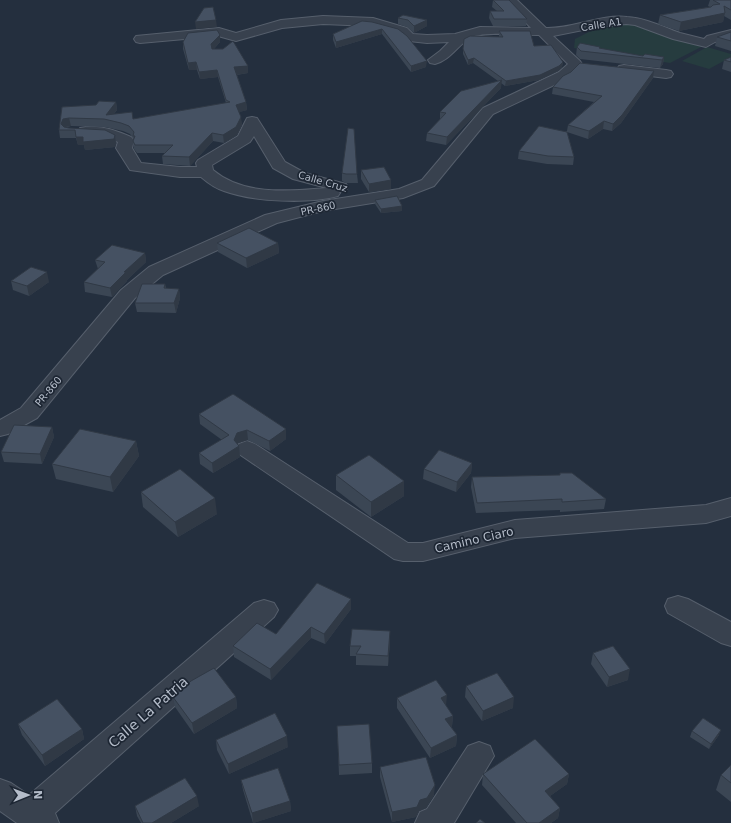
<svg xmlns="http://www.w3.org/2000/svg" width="731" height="823" font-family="'DejaVu Sans',sans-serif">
<rect width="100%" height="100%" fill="#242f3e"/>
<g fill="#263c3f">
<polygon points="625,23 703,46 670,63 574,48 575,39 601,26"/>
<polygon points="707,47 731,54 731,57 709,69 682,61"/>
</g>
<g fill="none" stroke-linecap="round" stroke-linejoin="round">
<g stroke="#565f6c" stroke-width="2">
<g id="minor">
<path d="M504,0H517L546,28C573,29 600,14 627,17C646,18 663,27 680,33C688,35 696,37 704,39L707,36L731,30V38L715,42L706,47L673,39L635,25L626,24L598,27L553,36L580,61L582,64L569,78L493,114L434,186L403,198L323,211L277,223L163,275L135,298L37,418L8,434L0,436V420L21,408L121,290L149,267L265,215L323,201L399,189L422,180L483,108L559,72L568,64L539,35C523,35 482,31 470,38C457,46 450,60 435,64L430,63L428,60L440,51L449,42L427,43L409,41L405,40L399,34L372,26L323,24L282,28L236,41L218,36L140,43L136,42L134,39L136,36L219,28L236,33L281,20L323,16L373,18L407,28L413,34L427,35L455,34L480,27L531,28Z"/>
<polygon points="624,65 666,70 671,71 673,74 671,77 666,78 619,72 617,69 619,66"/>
<path d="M252,117L257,118L285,162L305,173L346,184L348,187L346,190L339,192L340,193L338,196C308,204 254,202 224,191C215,188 208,183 201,177H180L130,170L116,148L118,142L106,137L80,134L78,131L80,128C97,124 116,130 131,137L134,140L132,148L141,163L180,167H197L196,163L198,160L238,136L247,118ZM254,136L273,168L293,179L327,188C289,191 244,196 213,170L212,165L250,142Z"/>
<polygon points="247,441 255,444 408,543 423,543 515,520 706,505 731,498 731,516 706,523 515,538 423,561 403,561 394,559 239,454 236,449 239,444"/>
<polygon points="678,596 688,599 731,622 731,646 721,643 668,613 665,606 668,599"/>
<polygon points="264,600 274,603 278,610 274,617 55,813 59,823 17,823 0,811 0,779 11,783 29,795 254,603"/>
<polygon points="479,742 490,746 494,756 454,823 415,823 420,812 427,809 468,746"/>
</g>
</g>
<use href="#minor" fill="#38414e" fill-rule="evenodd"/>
</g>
<g fill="#3b4654">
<polygon points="493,0 527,19 526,26 493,26 489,18 490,11 497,11 492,7"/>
<polygon points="710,0 731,0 731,20 724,16 723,22 679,31 658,24 660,15 710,7 708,6"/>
<polygon points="398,18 427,20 427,26 414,33 407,27 398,24"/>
<polygon points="362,21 398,29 426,67 411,72 382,34 336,48 333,40 333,34"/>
<polygon points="499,31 534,46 563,62 562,67 558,71 539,80 505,86 501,83 501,88 446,145 426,141 427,133 440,120 440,112 498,81 473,63 468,65 463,54 463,49 499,37"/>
<polygon points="731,32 731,51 715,46 717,37"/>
<polygon points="220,35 220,42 214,49 248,73 237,75 246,102 247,110 239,112 242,125 237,135 224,143 213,141 190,166 163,164 162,156 165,153 137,153 134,149 133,141 133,138 130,134 123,131 105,127 71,126 65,128 115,135 116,143 115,147 85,150 84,145 78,145 76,138 60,138 59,130 62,107 96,105 116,102 117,110 114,114 133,119 226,103 218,77 200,79 197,70 189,70 183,49 183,42"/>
<polygon points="577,47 600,47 600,49 643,56 664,57 663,64 660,68 580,59 576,55"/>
<polygon points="731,57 731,72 722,69 724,60"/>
<polygon points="654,71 653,78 621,123 612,131 603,129 588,139 567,132 574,157 573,165 547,164 518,159 519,151 567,131 568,125 594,102 552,94 553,87"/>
<polygon points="361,170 391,180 391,189 369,192 361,179"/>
<polygon points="342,173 357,174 358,183 346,183 342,181"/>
<polygon points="375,200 402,206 402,211 381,213 375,204"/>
<polygon points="217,243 278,243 279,253 247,268 218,252"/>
<polygon points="145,253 146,262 127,280 127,281 112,297 85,292 84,282 98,269 95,260"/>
<polygon points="11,281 49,282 29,296 13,290"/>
<polygon points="165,284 166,288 179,289 180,298 176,313 137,312 135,303"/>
<polygon points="199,414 286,439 270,451 248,440 238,443 238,444 240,457 213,473 200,464 199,453 222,440 200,424"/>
<polygon points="52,427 54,437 42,464 4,462 1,452"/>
<polygon points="136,441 139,456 113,492 56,479 52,464"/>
<polygon points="472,463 471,473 456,492 423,479 424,469"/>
<polygon points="560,473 606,499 604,509 560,512 560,510 476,513 471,487 472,477 560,475"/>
<polygon points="336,475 404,481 404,496 371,517 336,490"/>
<polygon points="141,492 217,514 178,537 143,507"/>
<polygon points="351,599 351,609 325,644 311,638 271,680 234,657 233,646 276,634"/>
<polygon points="390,642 388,666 356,665 356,656 350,656 350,646"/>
<polygon points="593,653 628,680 607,687 591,664"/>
<polygon points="466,686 513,708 482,721 465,697"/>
<polygon points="173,697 236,697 237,708 194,734 175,707"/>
<polygon points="397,698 446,706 453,716 452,726 451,727 457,735 456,746 430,758 397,708"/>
<polygon points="18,724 82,729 84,739 45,766 22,735"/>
<polygon points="337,726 372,763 372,773 339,775"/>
<polygon points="692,731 719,735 709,749 690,737"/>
<polygon points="216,740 288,747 229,774 217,750"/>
<polygon points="731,765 731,802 716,790 721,775"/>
<polygon points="380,767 434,795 426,808 419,811 416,817 392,822 380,777"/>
<polygon points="483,774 569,774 567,784 550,796 560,808 558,818 551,823 516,823 482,785"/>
<polygon points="241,780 290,801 291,811 253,823 243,790"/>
<polygon points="135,806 199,806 171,823 141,823 137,816"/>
</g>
<g fill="#303945">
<polygon points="725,13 723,22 679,31 681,22"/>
<polygon points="216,20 217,27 196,29 195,22"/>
<polygon points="427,20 427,26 414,33 414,26"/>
<polygon points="382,29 382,34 336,48 336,42"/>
<polygon points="220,35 220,42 212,51 211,44"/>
<polygon points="664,57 663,64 660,68 662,60"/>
<polygon points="474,58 473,63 468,65 468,60"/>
<polygon points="427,61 426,67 411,72 411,66"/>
<polygon points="196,62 197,70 189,70 188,63"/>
<polygon points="563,62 562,67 558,71 539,80 505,86 506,81"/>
<polygon points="248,66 248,73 235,75 234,67"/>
<polygon points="217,70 218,77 200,79 199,72"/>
<polygon points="654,71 653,78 621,123 612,131 613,124"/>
<polygon points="502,80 501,88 446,145 447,137"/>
<polygon points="116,102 117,110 109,120 106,115"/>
<polygon points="246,102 247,110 236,113 236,105"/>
<polygon points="241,117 242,125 237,135 224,143 223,135"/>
<polygon points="69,118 71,126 65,127 64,130 61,124 63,119"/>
<polygon points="604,121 603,129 588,139 589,131"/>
<polygon points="212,133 213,141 190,166 189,157"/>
<polygon points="115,135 116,143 115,147 85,150 84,145 78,145 76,137"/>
<polygon points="391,180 391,189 369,192 369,184"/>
<polygon points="402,206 402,211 381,213 381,209"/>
<polygon points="278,243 279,253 247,268 246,258"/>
<polygon points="145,253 146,262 127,280 127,281 112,297 110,288 124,272"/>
<polygon points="47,272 49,282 29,296 27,286"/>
<polygon points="179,289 180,298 176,313 174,303"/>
<polygon points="52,427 54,437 42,464 40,454"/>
<polygon points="286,429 286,439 270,451 269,441"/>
<polygon points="247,430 248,440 238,443 235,449 239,446 240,457 213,473 212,463 234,440 237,433"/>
<polygon points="136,441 139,456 113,492 110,477"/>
<polygon points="472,463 471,473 456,492 457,482"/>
<polygon points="404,481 404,496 371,517 371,502"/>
<polygon points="215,498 217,514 178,537 175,522"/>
<polygon points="351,599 351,609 325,644 324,634"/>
<polygon points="311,627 311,638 271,680 270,669"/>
<polygon points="390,631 390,642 388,666 388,656"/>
<polygon points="630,669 628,680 607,687 609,677"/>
<polygon points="447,695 446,706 441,698"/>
<polygon points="236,697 237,708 194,734 192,723"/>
<polygon points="514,697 513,708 482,721 483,711"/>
<polygon points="453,716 452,726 444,730 445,719"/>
<polygon points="82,729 84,739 45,766 42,755"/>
<polygon points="721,730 719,735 709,749 711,744"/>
<polygon points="457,735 456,746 430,758 431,748"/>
<polygon points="287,736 288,747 229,774 228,764"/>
<polygon points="569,774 567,784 543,801 545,791"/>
<polygon points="435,785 434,795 426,808 419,811 416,817 392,822 392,812 420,800"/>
<polygon points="197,796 199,806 171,823 152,823"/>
<polygon points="290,801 291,811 253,823 252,813"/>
<polygon points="560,808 558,818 551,823 539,823"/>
</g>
<g fill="#455162" stroke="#303945">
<polygon points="493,0 509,0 527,19 494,19 490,11 504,11"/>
<polygon points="713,0 731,0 731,10 724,6 725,13 681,22 660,15 711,7 713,5 720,4"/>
<polygon points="213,7 216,20 195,22 204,8"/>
<polygon points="403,15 427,20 414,26 408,20 398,18"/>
<polygon points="362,21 372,22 398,29 407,36 427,61 411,66 382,29 336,42 333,34"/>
<polygon points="217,30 220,35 211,44 212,49 223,49 233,41 248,66 234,67 246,102 236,105 241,117 236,127 223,135 212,133 189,157 162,156 173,145 135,145 133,141 135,136 133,136 134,132 129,126 121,123 104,119 69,118 63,119 61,124 64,127 69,128 105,130 115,135 114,139 83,142 83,137 76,137 75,130 59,130 62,107 96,105 99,101 116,102 106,115 132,112 133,119 230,102 226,100 217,70 199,72 196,62 188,63 183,42 188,33"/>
<polygon points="499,31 530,31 534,46 551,45 563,62 559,66 540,75 506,81 474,58 468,60 463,49 464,39 470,36 503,37"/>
<polygon points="731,32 731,41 717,37"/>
<polygon points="580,43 600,47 599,48 643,56 645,54 664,57 662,60 581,51 577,47"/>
<polygon points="731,57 731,62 724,60"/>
<polygon points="580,63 654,71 622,115 613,124 604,121 589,131 568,125 602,96 553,87 563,76 571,72"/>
<polygon points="502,80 447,137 427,133 446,113 440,112 461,91"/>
<polygon points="539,126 567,132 574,157 548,156 519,151"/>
<polygon points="348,128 354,129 357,174 346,174 342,173"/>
<polygon points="384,167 391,180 369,184 361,170"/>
<polygon points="397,196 402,206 381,209 375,200"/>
<polygon points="249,228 278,243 246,258 217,243"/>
<polygon points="112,245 145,253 124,272 126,272 110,288 84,282 105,262 95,260"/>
<polygon points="31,267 47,272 27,286 11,281"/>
<polygon points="142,284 165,284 164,288 179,289 174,303 135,303"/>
<polygon points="233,394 286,429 269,441 247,430 237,433 234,440 239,446 212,463 199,453 229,435 199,414"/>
<polygon points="14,425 52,427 40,454 1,452"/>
<polygon points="80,429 136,441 110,477 52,464"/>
<polygon points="439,450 472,463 457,482 424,469"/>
<polygon points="369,455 404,481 371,502 336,475"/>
<polygon points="180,469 215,498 175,522 141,492"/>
<polygon points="560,473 572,473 606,499 562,502 562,499 477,503 472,477 560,475"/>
<polygon points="317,583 351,599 324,634 311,627 270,669 233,646 257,623 276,634"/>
<polygon points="352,629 390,631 388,656 356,654 361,646 350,646"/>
<polygon points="613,646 630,669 609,677 593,653"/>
<polygon points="214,668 236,697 192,723 173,697 191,681"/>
<polygon points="497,673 514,697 483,711 466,686"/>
<polygon points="436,680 447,695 441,698 453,716 445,719 457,735 431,748 397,698"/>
<polygon points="57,699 82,729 42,755 18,724"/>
<polygon points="275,713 287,736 228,764 216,740"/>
<polygon points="703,718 721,730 711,744 692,731"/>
<polygon points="369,724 372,763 339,765 337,726"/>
<polygon points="535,739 569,774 545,791 560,808 539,823 527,823 483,774"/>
<polygon points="426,757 435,785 427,798 420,800 417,807 392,812 380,767"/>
<polygon points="731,765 731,783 721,775"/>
<polygon points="278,768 290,801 252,813 241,780"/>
<polygon points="185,778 197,796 152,823 143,823 135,806"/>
<polygon points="480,819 485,823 476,823"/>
</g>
<g text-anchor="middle" stroke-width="3.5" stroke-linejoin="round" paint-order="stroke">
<g font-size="10" fill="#b4bcc9" stroke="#1d2633">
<text transform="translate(601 24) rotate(-9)" y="4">Calle A1</text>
<text transform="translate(323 181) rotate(16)" y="4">Calle Cruz</text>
<text transform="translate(318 208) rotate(-12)" y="4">PR-860</text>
<text transform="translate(48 391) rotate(-50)" y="4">PR-860</text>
</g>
<g font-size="12" fill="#b4bcc9" stroke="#1d2633">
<text transform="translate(474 540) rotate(-13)" y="4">Camino Ciaro</text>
</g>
<g font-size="14" fill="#b4bcc9" stroke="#1d2633">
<text transform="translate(148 712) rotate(-41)" y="5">Calle La Patria</text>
</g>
</g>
<g transform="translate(28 795) rotate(89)" stroke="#1d2633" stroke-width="3" paint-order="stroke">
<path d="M0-3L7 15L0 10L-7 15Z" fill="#b4bcc9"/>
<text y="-6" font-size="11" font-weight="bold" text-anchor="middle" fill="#b4bcc9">N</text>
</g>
</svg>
